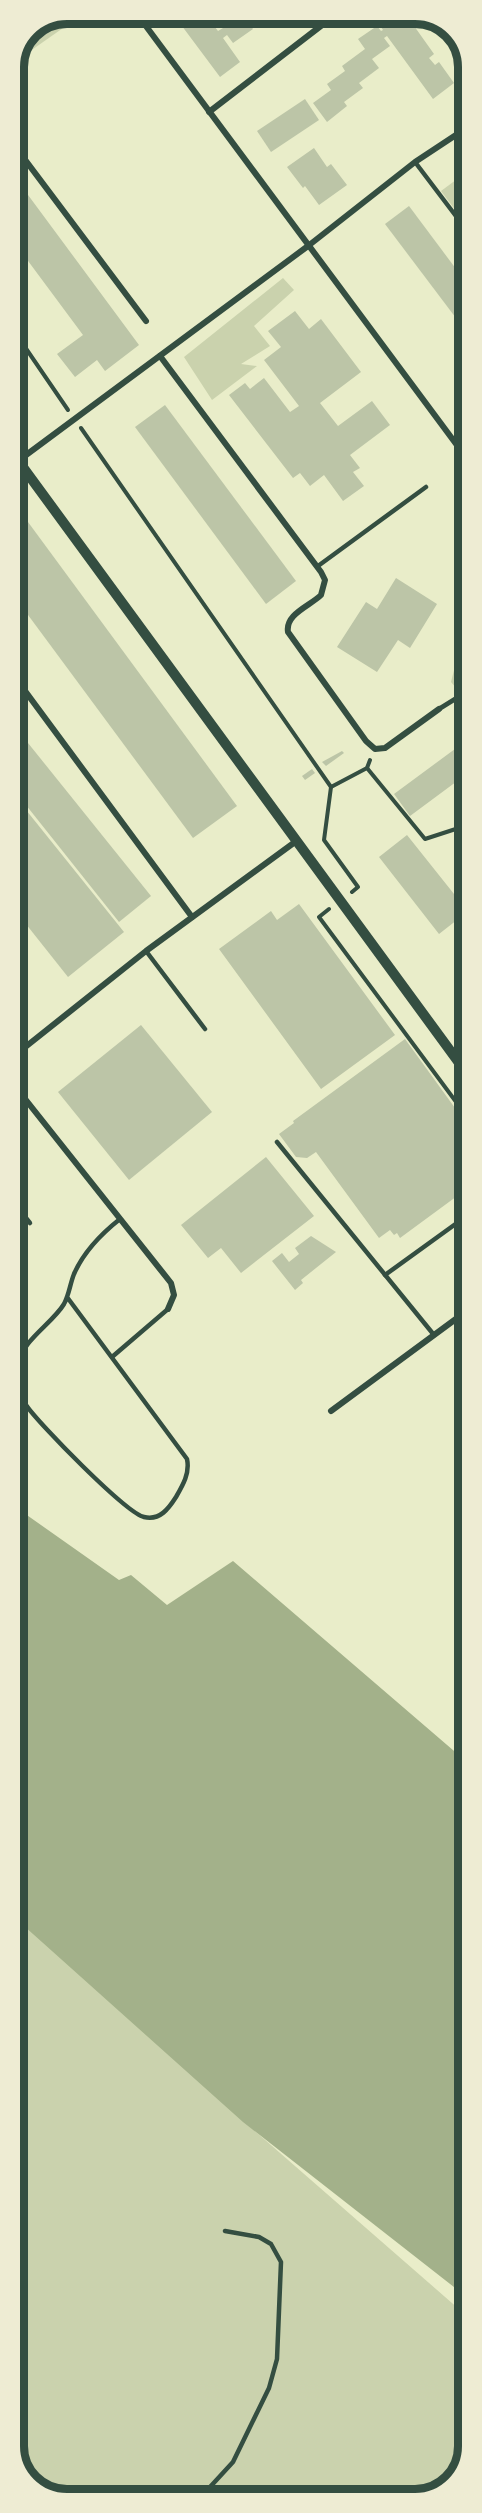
<svg xmlns="http://www.w3.org/2000/svg" width="482" height="2513" font-family="Signika,sans-serif">
<rect width="100%" height="100%" fill="#e9edc9"/>
<g fill="#cad2ad">
<polygon points="67,14 83,14 16,61 30,29"/>
<polygon points="468,171 468,227 441,191"/>
<polygon points="283,278 294,290 254,326 270,346 241,364 257,366 212,400 184,357"/>
<polygon points="468,615 468,691 462,695 451,682"/>
<polygon points="14,1916 256,2132 468,2317 468,2446 455,2481 422,2499 61,2499 30,2484 14,2453"/>
</g>
<polygon fill="#a3b18a" points="14,1506 119,1580 131,1575 167,1605 233,1561 468,1763 468,2298 243,2122 14,1917"/>
<g fill="#bcc5a7">
<polygon points="173,14 205,14 218,31 223,28 218,22 229,14 259,14 248,22 253,29 233,43 227,35 223,38 240,62 220,77"/>
<polygon points="372,14 400,14 403,19 407,16 434,54 429,58 435,65 439,62 454,83 433,99 387,36 384,38 390,46 372,59 379,68 359,83 363,88 344,102 347,106 327,122 313,103 331,90 327,84 345,71 342,66 365,49 358,39 377,26 381,31 383,30"/>
<polygon points="305,99 319,120 271,152 257,131"/>
<polygon points="314,148 327,167 331,164 347,185 319,205 305,186 303,188 287,167"/>
<polygon points="14,176 139,345 105,371 97,360 75,377 57,354 83,335 14,242"/>
<polygon points="409,206 468,285 468,334 385,224"/>
<polygon points="295,311 309,329 321,319 361,372 320,403 338,426 372,401 390,425 350,455 360,468 353,472 364,486 343,501 324,475 310,486 300,473 293,478 229,395 245,383 250,389 264,378 290,412 299,406 264,360 281,347 268,331"/>
<polygon points="165,405 296,581 266,604 135,427"/>
<polygon points="14,503 237,806 193,838 14,596"/>
<polygon points="396,578 437,604 410,648 398,640 377,672 337,647 366,602 377,609"/>
<polygon points="28,743 151,896 119,922 14,790 14,755"/>
<polygon points="459,746 464,754 468,751 468,773 410,816 394,794"/>
<polygon points="342,751 344,753 326,766 322,762"/>
<polygon points="312,769 315,773 305,780 302,776"/>
<polygon points="14,795 124,932 68,977 14,909"/>
<polygon points="407,835 454,894 464,886 468,892 468,925 462,916 439,934 379,857"/>
<polygon points="299,904 395,1035 321,1089 219,949 271,911 277,920"/>
<polygon points="141,1025 212,1112 129,1180 58,1092"/>
<polygon points="405,1039 468,1126 468,1188 400,1238 397,1233 394,1235 390,1230 379,1238 316,1152 307,1158 296,1157 279,1134 294,1123 293,1121"/>
<polygon points="266,1157 314,1216 241,1273 221,1248 208,1258 181,1225"/>
<polygon points="311,1236 336,1252 301,1280 303,1283 295,1290 272,1261 282,1253 289,1262 299,1254 295,1248"/>
</g>
<g fill="none" stroke-linecap="round" stroke-linejoin="round">
<g stroke="#344e41" stroke-width="4">
<polyline points="14,331 68,410"/>
<polyline points="81,428 331,787 324,840 358,887 352,892"/>
<polyline points="367,768 425,839 468,825"/>
<polyline points="331,787 367,768 370,760"/>
<polyline points="329,909 319,917 468,1118"/>
</g>
<g stroke="#344e41" stroke-width="4.5">
<polyline points="415,162 468,232"/>
<polyline points="318,566 426,487"/>
<polyline points="146,951 205,1029"/>
<polyline points="464,966 468,963"/>
<polyline points="277,1142 434,1335"/>
<polyline points="14,1203 30,1223"/>
<polyline points="385,1275 468,1215"/>
<path d="M67,1297L187,1459C190,1473 183,1485 176,1497C169,1508 160,1521 144,1517C126,1513 38,1423 26,1405C20,1394 17,1377 18,1365C21,1341 52,1324 64,1304C69,1295 70,1284 74,1274C84,1251 101,1234 120,1219"/>
<polyline points="112,1357 168,1309"/>
<polyline points="199,2499 233,2462 269,2388 277,2359 281,2262 271,2244 259,2237 225,2231"/>
</g>
<polyline stroke="#344e41" stroke-width="5" points="439,709 468,691"/>
<g stroke="#344e41" stroke-width="6">
<polyline points="137,14 468,460"/>
<polyline points="209,112 326,22"/>
<polyline points="14,145 146,321"/>
<path d="M160,356L321,572L325,580L321,595C310,606 285,614 288,632L366,741L375,749L385,748L439,709"/>
<polyline points="18,461 308,246 415,162 468,127"/>
<polyline points="14,676 192,917"/>
<polyline points="14,1056 146,951 295,842"/>
<polyline points="14,1085 171,1283 174,1295 168,1309"/>
<polyline points="331,1411 468,1310"/>
</g>
<polyline stroke="#344e41" stroke-width="10" points="14,455 468,1075"/>
</g>
<path d="M0 0H482V2513H0ZM67 24H415A43 43 0 0 1 458 67V2446A43 43 0 0 1 415 2489H67A43 43 0 0 1 24 2446V67A43 43 0 0 1 67 24Z" fill="#eeecd3" fill-rule="evenodd"/>
<path fill="none" stroke="#344e41" stroke-width="8" d="M67 24H415A43 43 0 0 1 458 67V2446A43 43 0 0 1 415 2489H67A43 43 0 0 1 24 2446V67A43 43 0 0 1 67 24Z"/>
</svg>
